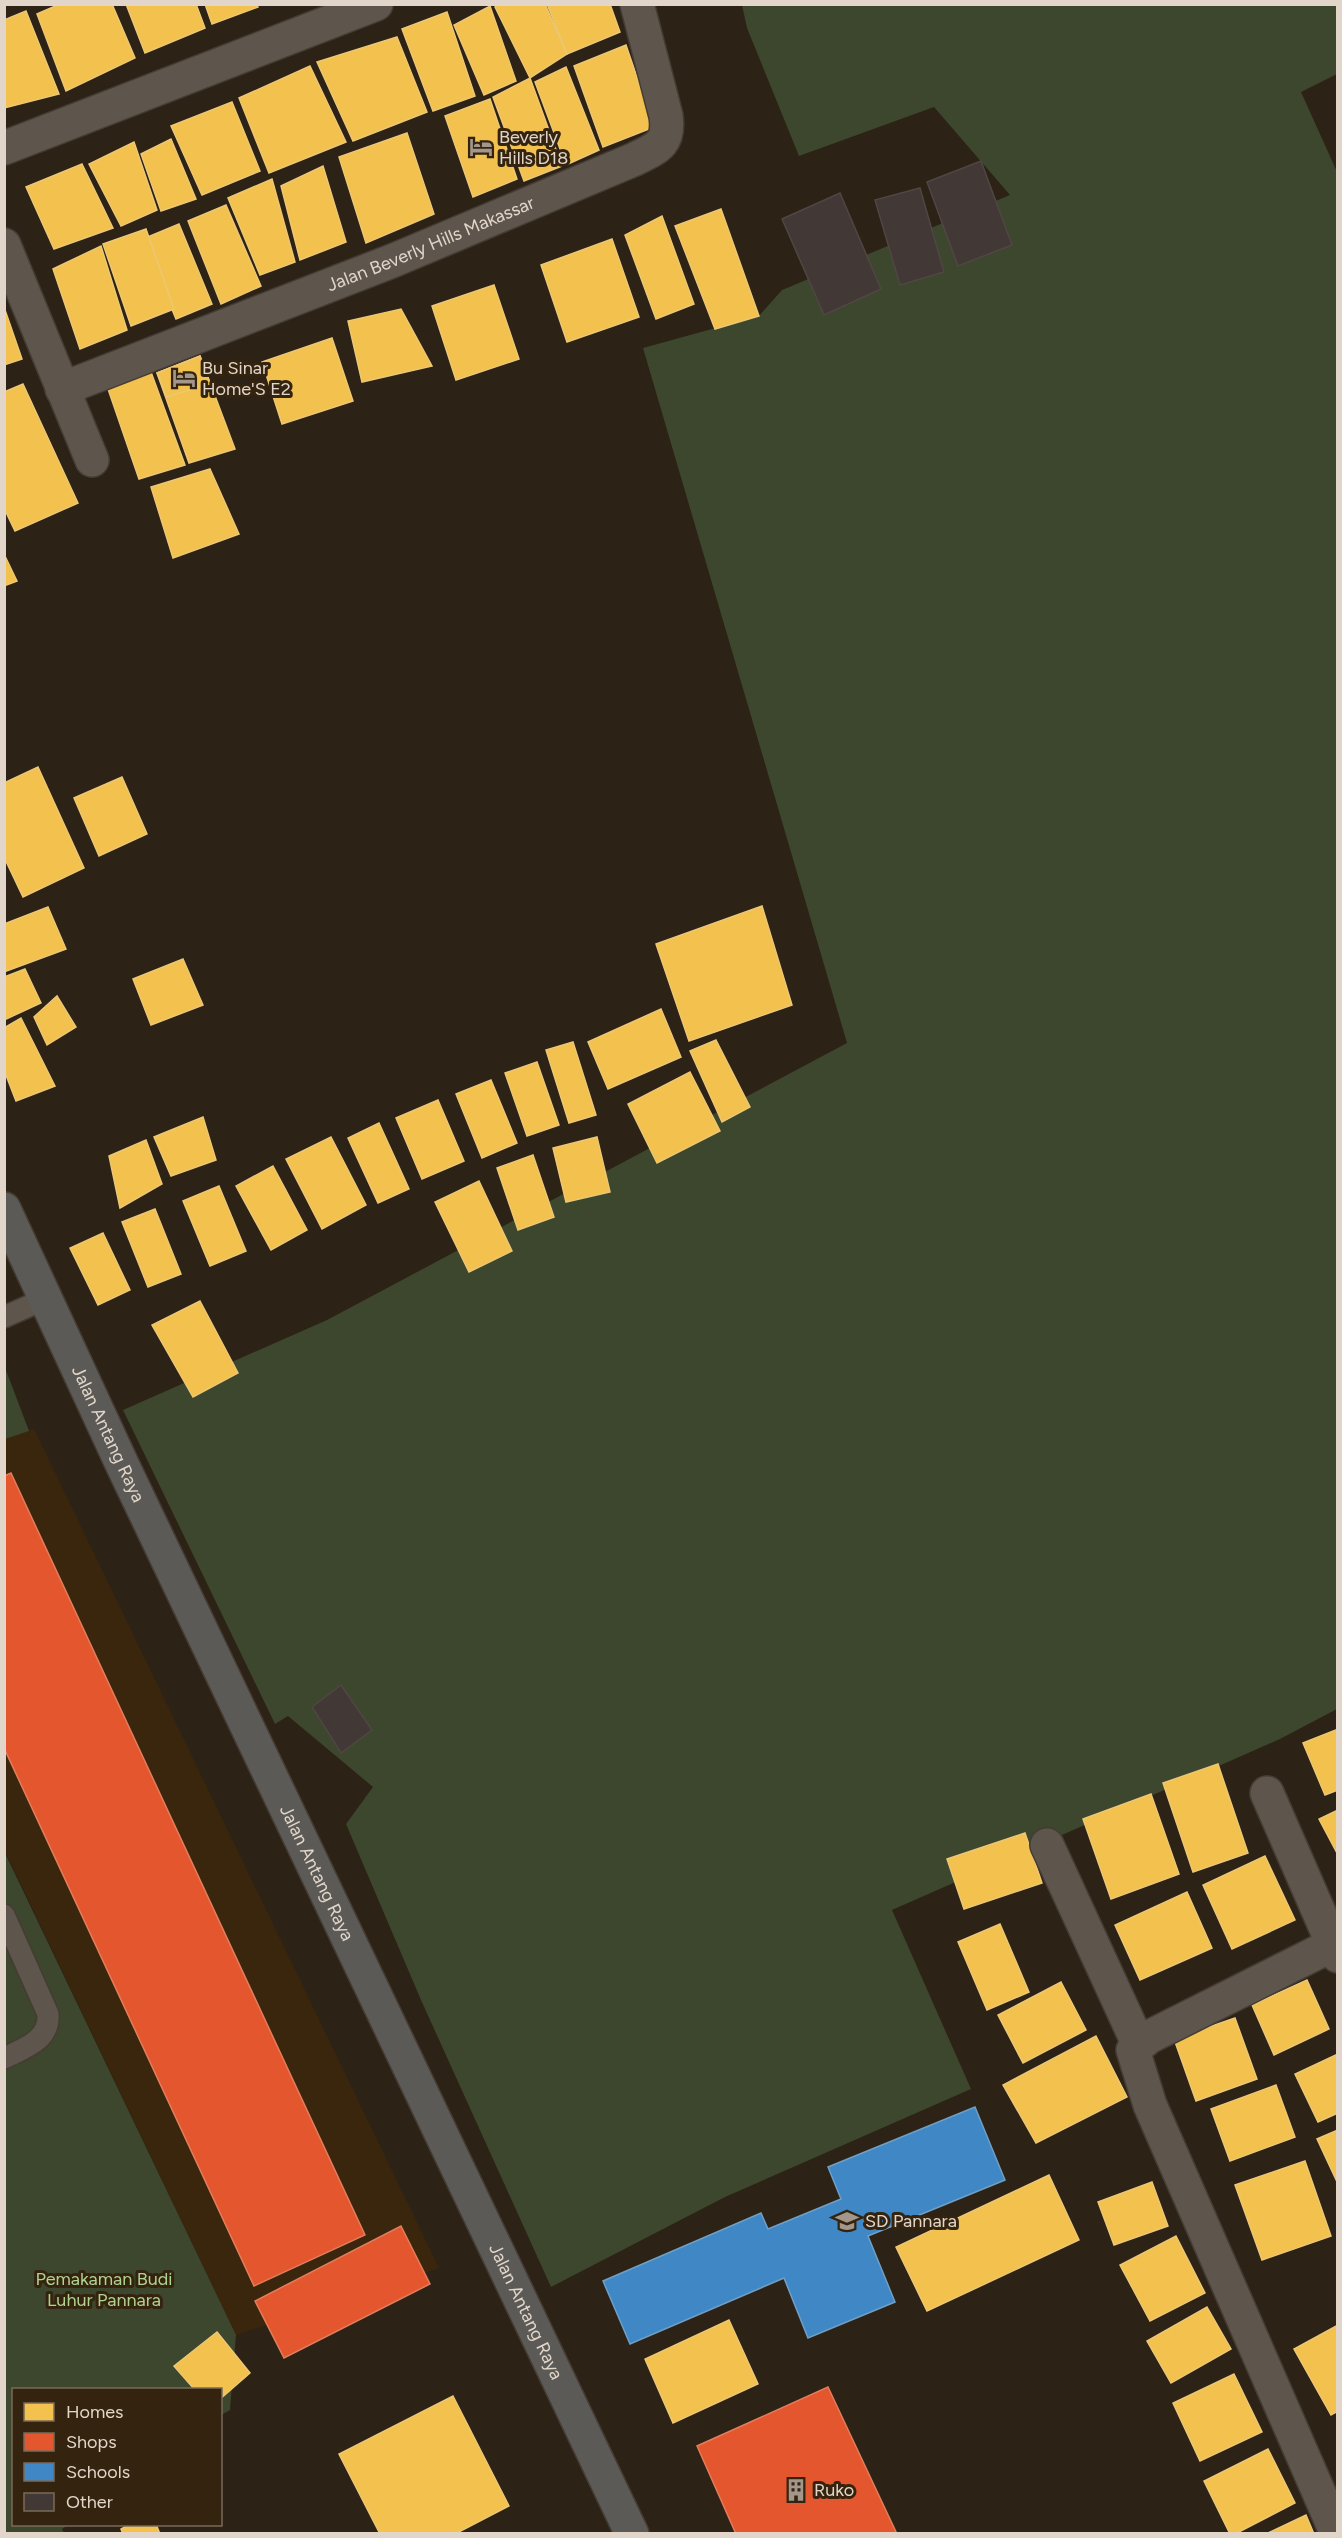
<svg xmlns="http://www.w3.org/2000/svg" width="1342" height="2538" font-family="Figtree,sans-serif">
<rect width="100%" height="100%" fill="#2c2216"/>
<polygon fill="#3a260c" points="34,1429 439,2268 236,2335 5,1851 5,1439"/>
<g fill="#3c472d">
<polygon points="742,5 1337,5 1337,74 1301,92 1338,174 1337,1709 1280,1739 892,1910 971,2089 725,2197 551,2287 421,2000 346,1824 373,1787 288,1716 275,1724 123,1410 327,1320 847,1043 643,348 759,316 782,290 1010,195 934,107 799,156 747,28"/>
<polygon points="4,1365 29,1431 5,1439 4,1439"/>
<polygon points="4,1851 236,2335 230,2410 221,2415 220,2390 14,2390 14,2524 68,2525 62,2529 64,2533 5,2533"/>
</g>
<g fill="#f2c14e" stroke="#edc773" stroke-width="1.5">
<polygon points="60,4 112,4 135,58 66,91 37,14"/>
<polygon points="126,4 196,4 205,28 145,53"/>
<polygon points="205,4 257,4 258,7 212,24"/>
<polygon points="499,4 545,4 567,54 530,78 495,7"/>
<polygon points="547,4 610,4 620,32 567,54"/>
<polygon points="490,6 516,81 484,95 454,25"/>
<polygon points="26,11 59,94 4,108 4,20"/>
<polygon points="447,12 475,96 433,111 402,29"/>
<polygon points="397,37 427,112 353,141 317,62"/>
<polygon points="626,45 654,127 603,147 574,66"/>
<polygon points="310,66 346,142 269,173 239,98"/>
<polygon points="566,67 599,150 566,165 535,82"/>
<polygon points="530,78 562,166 524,181 493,97"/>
<polygon points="490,99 517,179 473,197 445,116"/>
<polygon points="232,102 260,171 202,195 171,126"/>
<polygon points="407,133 434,214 366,243 339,157"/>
<polygon points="171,139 196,199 161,211 141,154"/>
<polygon points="134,142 157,210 121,226 89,164"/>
<polygon points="82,164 113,228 54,249 26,187"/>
<polygon points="323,166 346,242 300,260 281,186"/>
<polygon points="272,179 295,262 260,275 228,198"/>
<polygon points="226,205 261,286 221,304 188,221"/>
<polygon points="721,209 759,316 715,329 675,226"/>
<polygon points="662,216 694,304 656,319 625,235"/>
<polygon points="179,224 212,304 176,319 143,239"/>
<polygon points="146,229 174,309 131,326 103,244"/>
<polygon points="612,239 639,317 567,342 541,265"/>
<polygon points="101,246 127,330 80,349 53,269"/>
<polygon points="494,285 519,359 456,380 432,306"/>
<polygon points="4,307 22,359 4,365"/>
<polygon points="401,309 432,366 362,382 348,321"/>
<polygon points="332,338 353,401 282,424 262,362"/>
<polygon points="200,356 235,449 189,463 157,373"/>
<polygon points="200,356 210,383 167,397 157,373"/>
<polygon points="151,372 185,465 139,479 108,389"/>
<polygon points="23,384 78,503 15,531 4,508 4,392"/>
<polygon points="210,469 239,534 173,558 151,487"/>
<polygon points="4,554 17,581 4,586"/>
<polygon points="38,767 84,868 23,897 4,857 4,783"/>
<polygon points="122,777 147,834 99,856 74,798"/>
<polygon points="762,906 792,1005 689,1041 656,944"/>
<polygon points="48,907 66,949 4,972 4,924"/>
<polygon points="183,959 203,1005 151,1025 133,979"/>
<polygon points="25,969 41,1003 4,1020 4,977"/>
<polygon points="57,996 76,1027 47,1045 34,1017"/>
<polygon points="661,1009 681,1057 608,1089 588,1042"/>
<polygon points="21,1018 55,1086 16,1101 4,1070 4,1028"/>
<polygon points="716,1040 750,1107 722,1122 690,1051"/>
<polygon points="573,1042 596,1115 569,1123 546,1050"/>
<polygon points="537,1062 559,1125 527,1136 505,1073"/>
<polygon points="690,1072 720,1131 657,1163 628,1104"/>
<polygon points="491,1080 517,1143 482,1158 456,1094"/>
<polygon points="438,1100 464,1161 422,1179 396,1118"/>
<polygon points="203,1117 216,1160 171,1176 154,1137"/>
<polygon points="379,1123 409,1189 378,1203 348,1138"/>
<polygon points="331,1137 366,1205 322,1229 286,1159"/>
<polygon points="597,1137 610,1192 566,1202 553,1148"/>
<polygon points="146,1140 162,1184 120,1208 109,1156"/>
<polygon points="533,1155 554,1217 518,1230 497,1168"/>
<polygon points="273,1166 307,1230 271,1250 236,1186"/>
<polygon points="479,1181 512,1251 469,1272 435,1202"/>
<polygon points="219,1186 246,1251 210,1266 183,1201"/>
<polygon points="155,1209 181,1274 148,1287 122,1222"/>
<polygon points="103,1233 130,1290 98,1305 70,1248"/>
<polygon points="200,1301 238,1373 193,1397 152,1325"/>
<polygon points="1338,1729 1338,1790 1325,1795 1303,1743"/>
<polygon points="1218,1764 1248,1853 1193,1872 1163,1783"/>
<polygon points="1151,1794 1179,1874 1111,1899 1083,1819"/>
<polygon points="1338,1810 1338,1855 1319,1819"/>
<polygon points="1025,1833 1042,1883 964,1909 947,1859"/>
<polygon points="1265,1856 1295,1920 1232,1949 1203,1885"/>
<polygon points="1187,1892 1212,1948 1140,1980 1115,1925"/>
<polygon points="1000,1924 1029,1992 987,2010 958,1942"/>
<polygon points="1307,1980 1329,2029 1274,2055 1252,2005"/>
<polygon points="1061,1982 1086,2030 1023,2063 998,2015"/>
<polygon points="1235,2018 1257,2079 1196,2101 1174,2039"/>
<polygon points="1096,2036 1127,2097 1036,2143 1003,2085"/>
<polygon points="1338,2054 1338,2113 1318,2122 1295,2074"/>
<polygon points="1276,2085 1295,2137 1230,2161 1211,2109"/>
<polygon points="1338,2130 1338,2184 1317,2139"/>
<polygon points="1305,2161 1331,2236 1262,2260 1235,2185"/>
<polygon points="1049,2175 1079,2240 927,2311 896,2247"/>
<polygon points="1152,2182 1168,2226 1114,2245 1098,2202"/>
<polygon points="1176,2236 1205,2293 1150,2321 1120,2265"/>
<polygon points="1207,2307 1231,2349 1171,2383 1147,2341"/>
<polygon points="729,2320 758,2384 673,2423 645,2359"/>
<polygon points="1338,2325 1338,2411 1331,2415 1294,2349"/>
<polygon points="217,2332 250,2373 220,2399 220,2390 195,2390 174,2366"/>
<polygon points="1234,2374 1262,2432 1200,2461 1173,2403"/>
<polygon points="453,2396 509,2506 455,2534 380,2534 339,2454"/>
<polygon points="1268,2449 1295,2503 1235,2534 1230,2534 1204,2481"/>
<polygon points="1306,2515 1314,2534 1266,2534"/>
<polygon points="130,2524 156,2524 160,2534 123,2534 121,2529"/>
</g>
<g fill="#e4572e" stroke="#e37d5c" stroke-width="1.5">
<polygon points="11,1473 365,2235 254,2286 4,1748 4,1476"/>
<polygon points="401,2226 430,2284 284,2358 255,2301"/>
<polygon points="828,2387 897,2534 736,2534 697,2446"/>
</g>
<polygon fill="#3f88c5" stroke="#709fc6" stroke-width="1.5" points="975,2107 1005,2180 868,2236 895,2302 808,2338 784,2278 630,2344 603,2281 761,2213 768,2229 841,2199 828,2167"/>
<g fill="#423835" stroke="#504644" stroke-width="1.5">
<polygon points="981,161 1012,245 958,266 927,182"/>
<polygon points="920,188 944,272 900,285 875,200"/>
<polygon points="840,193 881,289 824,315 782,219"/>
<polygon points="341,1685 372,1730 341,1753 312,1707"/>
</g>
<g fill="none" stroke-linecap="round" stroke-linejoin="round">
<g stroke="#453c34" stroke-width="24">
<g id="service">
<polyline points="4,1317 45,1299"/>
<path d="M4,1915L48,2014C50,2040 25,2048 4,2058"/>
</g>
</g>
<g stroke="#453c34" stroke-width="36">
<g id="minor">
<polyline points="4,148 376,4"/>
<polyline points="4,245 92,460"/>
<path id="s1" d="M62,389L392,261L635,159C657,148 670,144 666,116L637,4"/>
<polyline points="1267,1793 1338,1956"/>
<polyline points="1047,1845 1138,2043"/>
<polyline points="1337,2534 1150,2105 1133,2050 1149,2037 1338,1942"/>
</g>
</g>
<g stroke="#453c34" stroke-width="36">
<g id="primary">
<path id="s2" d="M4,1209L121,1462L632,2534"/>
</g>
</g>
<use href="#service" stroke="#5e554d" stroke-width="21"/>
<use href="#minor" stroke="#5e554d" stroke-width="33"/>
<use href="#primary" stroke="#5c5a57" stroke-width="33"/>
</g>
<defs>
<g id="hotel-bare" transform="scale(1.8)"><path d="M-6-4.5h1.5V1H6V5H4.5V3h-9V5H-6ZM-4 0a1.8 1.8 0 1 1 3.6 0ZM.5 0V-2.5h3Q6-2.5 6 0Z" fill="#a2978a" stroke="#34230e" stroke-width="2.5" paint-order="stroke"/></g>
<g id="school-bare" transform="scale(1.8)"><path d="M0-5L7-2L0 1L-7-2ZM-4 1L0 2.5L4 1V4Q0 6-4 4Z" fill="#a2978a" stroke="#34230e" stroke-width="2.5" paint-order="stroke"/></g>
<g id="building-bare" transform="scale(1.8)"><path d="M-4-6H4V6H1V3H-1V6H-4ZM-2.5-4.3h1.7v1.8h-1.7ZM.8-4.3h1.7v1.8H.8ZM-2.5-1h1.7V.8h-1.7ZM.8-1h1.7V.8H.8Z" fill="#a2978a" stroke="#34230e" stroke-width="2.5" paint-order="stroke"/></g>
</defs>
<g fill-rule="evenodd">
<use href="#hotel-bare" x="481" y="147"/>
<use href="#hotel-bare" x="184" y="378"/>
<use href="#school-bare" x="847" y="2221"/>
<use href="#building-bare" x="796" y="2490"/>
</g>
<g text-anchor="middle" stroke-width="6" stroke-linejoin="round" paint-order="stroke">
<g font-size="18" fill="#e1d6c9" stroke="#34230e" text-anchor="start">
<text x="499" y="143">Beverly<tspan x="499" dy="21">Hills D18</tspan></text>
<text x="202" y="374">Bu Sinar<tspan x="202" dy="21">Home'S E2</tspan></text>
<text x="865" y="2227">SD Pannara</text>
<text x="814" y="2496">Ruko</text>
</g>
<g font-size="18" fill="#e1d6c9" stroke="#34230e">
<text dy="6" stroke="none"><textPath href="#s1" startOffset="396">Jalan Beverly Hills Makassar</textPath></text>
<text dy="6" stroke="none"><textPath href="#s2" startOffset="248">Jalan Antang Raya</textPath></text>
<text dy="6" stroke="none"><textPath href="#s2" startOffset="734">Jalan Antang Raya</textPath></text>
<text dy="6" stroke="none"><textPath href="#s2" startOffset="1220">Jalan Antang Raya</textPath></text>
</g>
<g font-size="18" fill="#afd490" stroke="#34230e">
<text x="104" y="2285">Pemakaman Budi<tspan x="104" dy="21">Luhur Pannara</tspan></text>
</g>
</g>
<rect width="1342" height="2538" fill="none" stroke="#e1d6c9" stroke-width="12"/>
<rect x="12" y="2388" width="210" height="138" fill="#34230e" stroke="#796b59" stroke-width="1.5"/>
<rect x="24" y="2403" width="30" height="18" fill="#f2c14e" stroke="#796b59" stroke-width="1.5"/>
<text x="66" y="2418" font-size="18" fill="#e1d6c9">Homes</text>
<rect x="24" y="2433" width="30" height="18" fill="#e4572e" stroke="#796b59" stroke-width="1.5"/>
<text x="66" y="2448" font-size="18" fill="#e1d6c9">Shops</text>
<rect x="24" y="2463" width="30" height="18" fill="#3f88c5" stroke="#796b59" stroke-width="1.5"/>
<text x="66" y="2478" font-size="18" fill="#e1d6c9">Schools</text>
<rect x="24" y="2493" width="30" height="18" fill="#423835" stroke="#796b59" stroke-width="1.5"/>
<text x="66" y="2508" font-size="18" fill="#e1d6c9">Other</text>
</svg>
